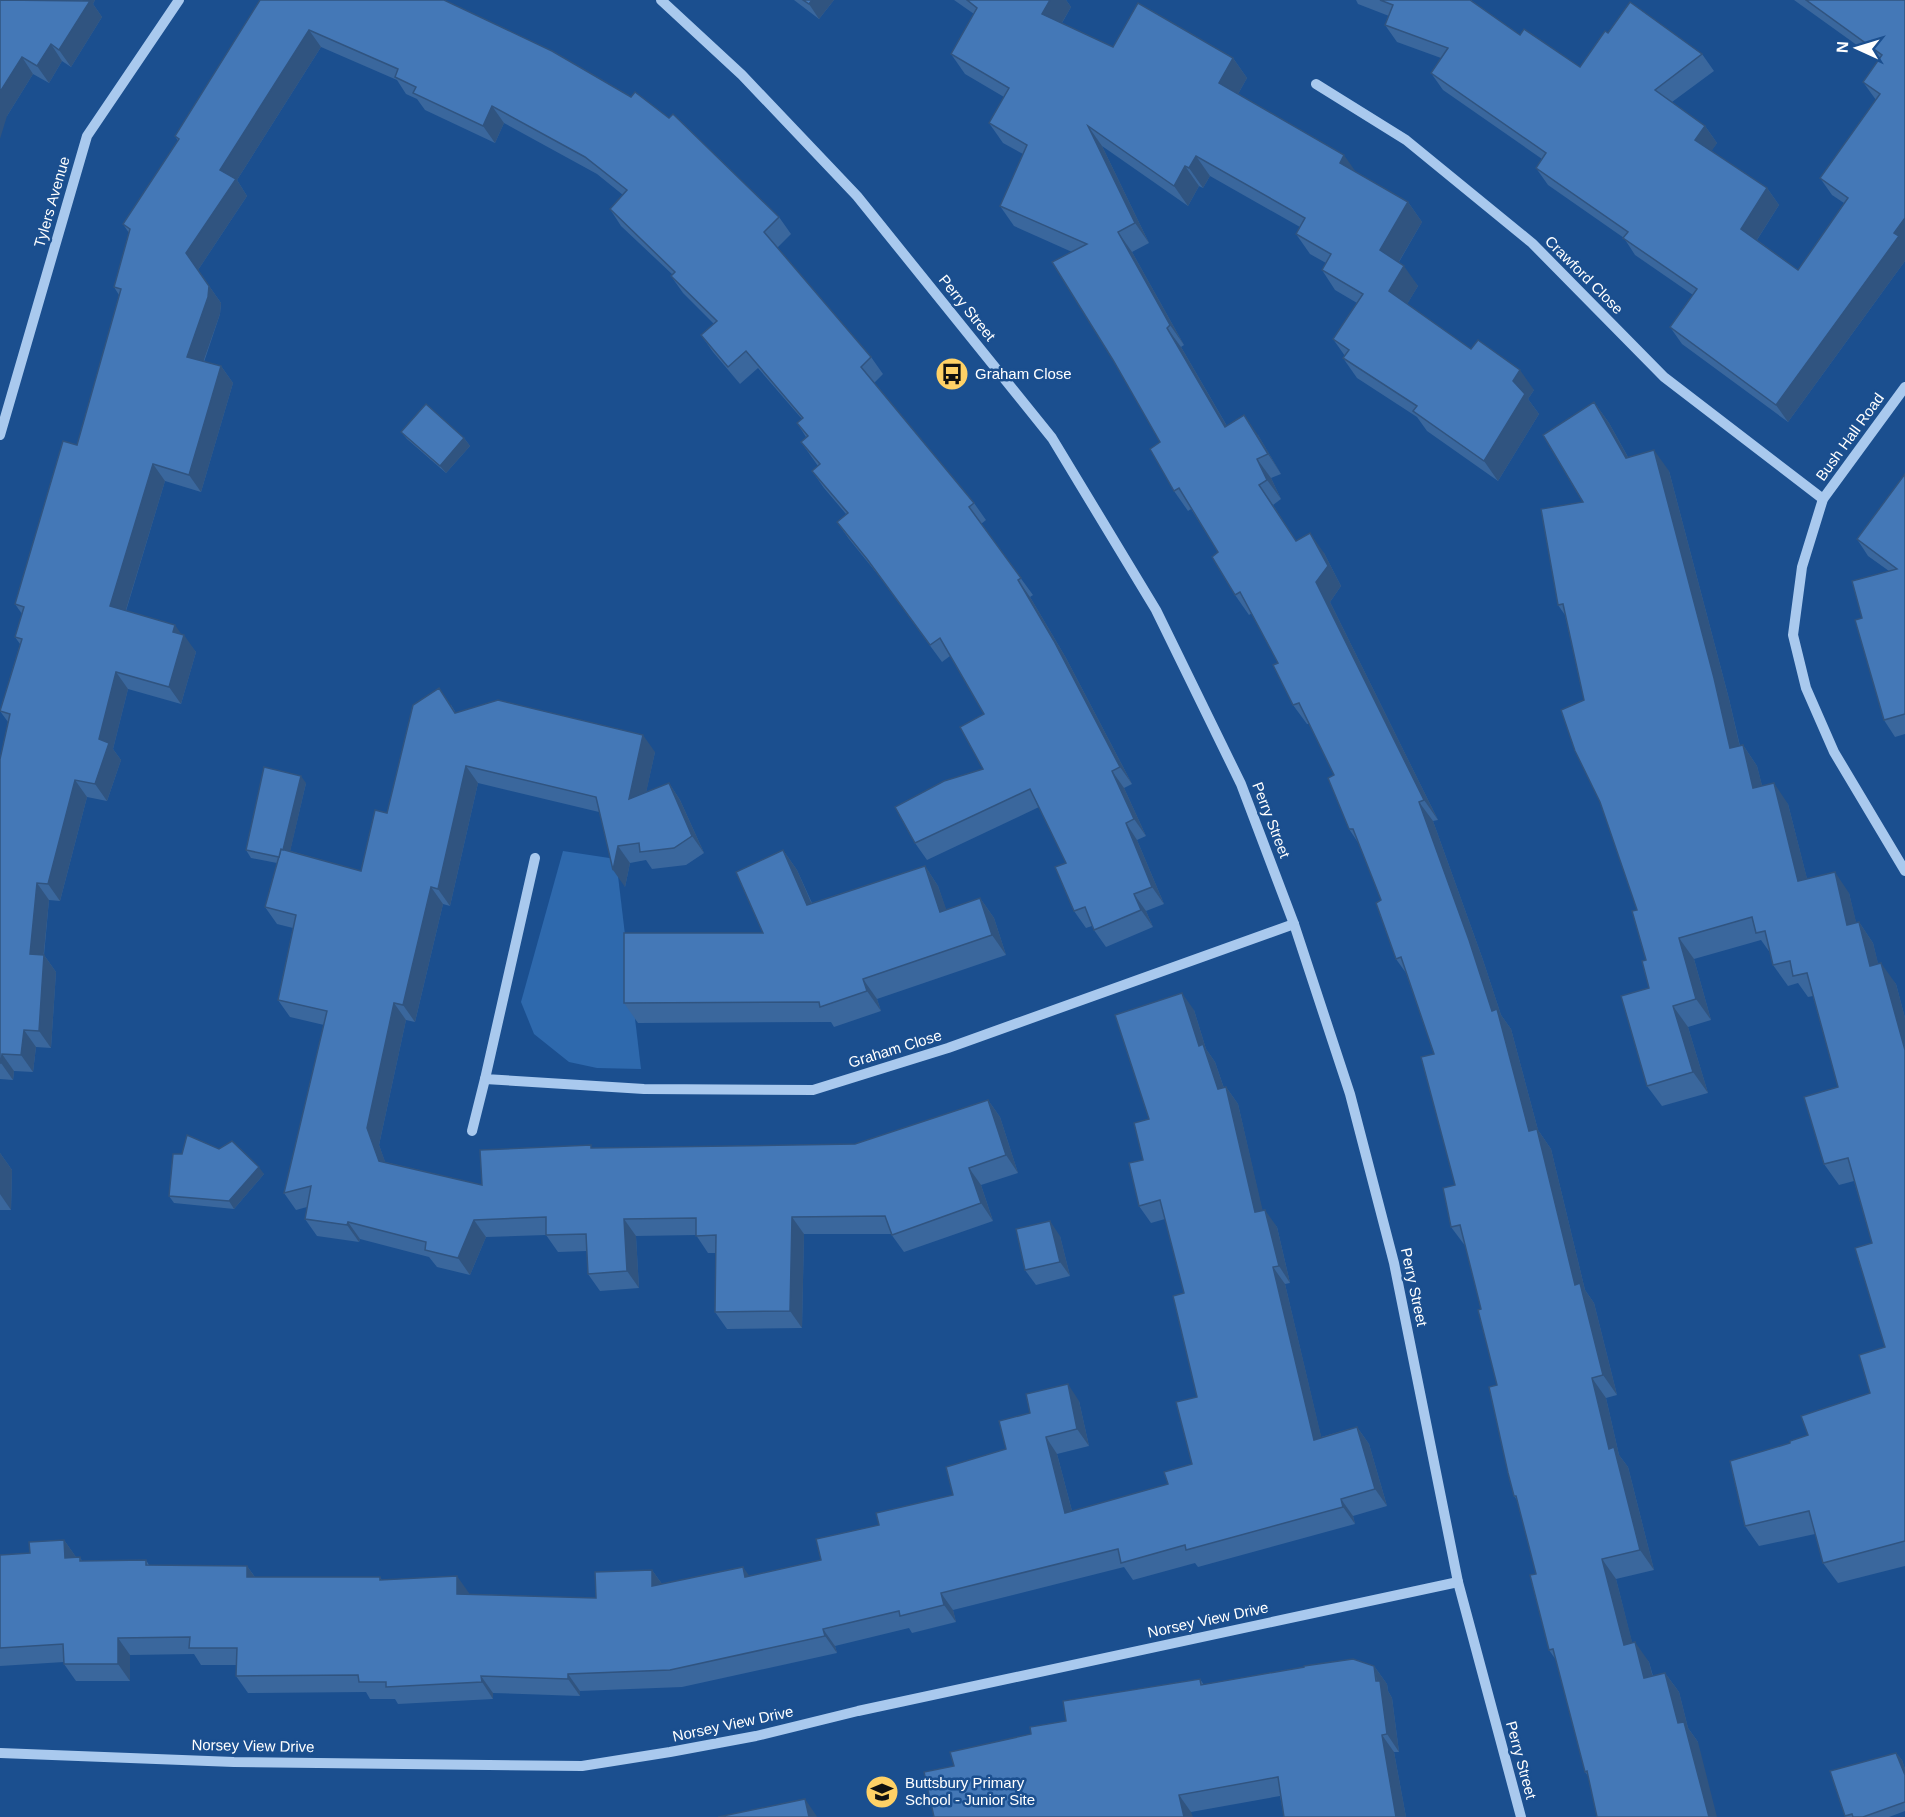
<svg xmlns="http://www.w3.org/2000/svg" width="1905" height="1817" font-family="Arial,sans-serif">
<rect width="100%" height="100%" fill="#1b4f8f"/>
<polygon fill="#2e69ad" points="563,851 616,859 641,1069 597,1068 569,1062 534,1034 521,1002"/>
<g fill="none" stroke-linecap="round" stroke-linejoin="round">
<g stroke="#a9c9ee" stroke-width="10">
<polyline points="661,0 742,75 857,196 1052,438 1156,610 1241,784 1294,924 1350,1094 1394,1263 1458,1582 1521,1817"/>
<polyline points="1316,84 1406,140 1532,243 1664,377 1823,499"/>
<polyline points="1905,387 1823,499 1802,567 1793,635 1806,688 1834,752 1905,871"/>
<polyline points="0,435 87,136 179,0"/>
<polyline points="535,858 485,1079 644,1089 813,1090 948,1048 1294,924"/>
<polyline points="472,1131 485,1079"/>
<polyline points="0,1753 234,1762 582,1766 670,1752 756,1736 858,1711 1458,1582"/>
</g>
</g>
<g fill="#3a679d">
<polygon points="0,0 95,0 93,4 102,17 71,67 62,61 49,83 33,74 7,116"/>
<polygon points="260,0 779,217 791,234 777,248 871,357 883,374 874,383 974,503 986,520 981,524 1033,595 1030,597 1066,658 1132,784 1124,788 1146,836 1137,840 1164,904 1146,911 1153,927 1106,947 1094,930 1092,926 1086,928 1074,911 1066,863 1039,807 927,860 915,843 983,769 984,714 950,656 942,662 879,576 849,539 837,522 846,514 824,488 812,471 818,466 801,442 806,437 797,423 802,419 758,368 740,384 713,352 701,335 714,324 683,293 671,276 673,275 621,226 610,209 623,195 597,174 504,123 495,143 425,110 417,99 406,94 397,80 321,47 237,180 247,196 198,270 221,303 220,314 204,362 221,366 233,383 201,492 165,481 126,611 181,634 196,652 181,704 128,689 113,749 121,760 107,801 87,797 60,901 49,900 44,955 56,972 51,1048 36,1047 33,1072 14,1071 13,1080 0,1079 0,759 8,722 0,711 20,644 15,637 22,614 15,604 77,445 119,295 114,287 129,233 123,224 178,141 175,136"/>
<polygon points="794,0 834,0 819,19"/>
<polygon points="954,0 1066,0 1071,7 1062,23 1113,47 1233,58 1247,78 1238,94 1356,172 1408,202 1422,222 1399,262 1418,286 1407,304 1471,349 1534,390 1528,399 1539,414 1498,481 1427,431 1417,417 1357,378 1343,358 1345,356 1333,339 1357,303 1335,290 1322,270 1326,263 1310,254 1296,234 1300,227 1210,176 1203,188 1199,186 1188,206 1102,146 1149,243 1132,252 1184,345 1181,347 1227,426 1258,435 1281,474 1271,478 1281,499 1273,505 1296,541 1324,553 1341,586 1330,602 1438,820 1433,821 1483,960 1501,1015 1511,1029 1538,1130 1551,1149 1585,1290 1594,1303 1617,1395 1606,1398 1619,1455 1628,1467 1654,1570 1616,1579 1632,1643 1649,1662 1653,1676 1665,1673 1679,1692 1688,1728 1698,1742 1588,1776 1585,1772 1556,1660 1549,1650 1536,1574 1517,1500 1514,1496 1497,1385 1481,1309 1466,1247 1451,1227 1455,1185 1434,1054 1406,973 1396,959 1381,900 1359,844 1349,829 1334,775 1309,724 1307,724 1293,705 1278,663 1252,613 1249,615 1235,595 1218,552 1191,509 1188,511 1174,491 1160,442 1072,252 1014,226 1000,206 1023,154 1003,143 989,123 1004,97 965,74 951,54 974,14"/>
<polygon points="1356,0 1472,0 1472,1 1520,35 1580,67 1608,33 1702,54 1714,71 1672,102 1705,126 1717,143 1711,151 1767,188 1779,205 1757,240 1798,270 1844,203 1832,195 1820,178 1876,100 1863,82 1879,61 1794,0 1905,0 1905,261 1788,422 1682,344 1670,327 1693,295 1635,255 1624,238 1548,185 1536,168 1542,159 1443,90 1431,73 1441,58 1397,42 1385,25 1389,16 1358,4"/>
<polygon points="1594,402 1609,423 1628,457 1669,471 1729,699 1740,746 1743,745 1757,766 1762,786 1788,804 1807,879 1849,893 1856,923 1859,922 1873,943 1878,964 1896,984 1905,1018 1905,1566 1838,1583 1823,1563 1815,1534 1759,1546 1745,1526 1790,1443 1808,1435 1870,1393 1885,1347 1872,1243 1854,1181 1839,1185 1824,1164 1838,1087 1813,996 1808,997 1798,983 1788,986 1773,965 1771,954 1761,940 1694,959 1711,1020 1688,1027 1708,1093 1662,1106 1647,1086 1649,988 1646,960 1637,910 1584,700 1565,615 1558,605 1583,502"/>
<polygon points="401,432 464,438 470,446 446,473 407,439"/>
<polygon points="1905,474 1905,734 1895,737 1884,720 1862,618 1889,571 1868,556 1857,539"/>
<polygon points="451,705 456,713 655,752 646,792 669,783 680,800 704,853 686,865 652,869 646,860 630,863 625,887 599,812 478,783 450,906 443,904 415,1022 406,1020 379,1145 385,1162 482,1185 593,1148 855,1144 988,1100 1000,1117 1018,1173 981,1185 993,1221 904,1252 891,1234 804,1234 802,1328 727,1329 715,1312 716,1253 708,1253 696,1235 636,1236 639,1288 600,1291 588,1274 587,1251 558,1252 546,1235 486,1237 470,1275 437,1267 429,1257 360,1239 359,1242 317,1236 305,1219 307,1207 296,1210 284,1193 324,1025 290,1017 278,1000 293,928 277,924 265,907 277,863 251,858 246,850 306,783 290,851 361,871 387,813"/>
<polygon points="783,850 797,870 812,903 925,866 938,886 946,910 980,898 994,918 1006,955 877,999 881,1011 834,1027 831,1022 638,1023 624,1003 763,933"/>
<polygon points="1194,1010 1206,1049 1215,1062 1224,1088 1226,1087 1238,1104 1262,1210 1277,1227 1290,1283 1285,1284 1321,1437 1357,1427 1369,1444 1387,1506 1353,1516 1355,1524 1198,1567 1195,1563 1133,1580 1124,1567 953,1610 956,1622 912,1633 909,1628 835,1646 837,1653 682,1687 580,1691 580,1696 493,1693 493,1699 398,1704 395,1699 370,1699 366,1692 248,1693 236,1676 236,1665 201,1665 194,1654 130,1655 130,1681 76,1681 64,1664 64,1662 0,1666 0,1555 30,1553 64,1540 76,1557 80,1557 82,1561 146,1560 149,1565 247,1566 255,1577 380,1577 382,1580 469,1594 596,1598 652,1570 662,1584 749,1576 821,1560 879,1525 953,1495 1006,1449 1079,1401 1089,1446 1057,1454 1072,1511 1168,1484 1192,1464 1197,1397 1184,1293 1165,1219 1151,1223 1139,1206 1143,1160 1149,1119"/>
<polygon points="219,1149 264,1174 234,1209 174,1203 169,1196 182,1154"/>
<polygon points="0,1153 12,1170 11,1210 0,1210"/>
<polygon points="1060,1236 1070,1276 1036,1285 1025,1270"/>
<polygon points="1374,1666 1387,1684 1388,1691 1392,1698 1399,1752 1394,1752 1406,1817 1284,1817 1280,1796 1191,1812 954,1766 1066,1721 1200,1679 1204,1685"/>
<polygon points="1896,1753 1902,1760 1905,1769 1905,1811 1889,1817 1845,1817 1845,1816"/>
</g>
<g fill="#305480">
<polygon points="83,0 95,0 93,4 102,17 71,67 59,50"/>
<polygon points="812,0 834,0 819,19 809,4"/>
<polygon points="1050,0 1066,0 1071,7 1056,33 1042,14"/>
<polygon points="309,30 321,47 237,180 247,196 198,270 221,303 220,314 199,374 187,357 186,253 220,170"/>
<polygon points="51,44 62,61 49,83 37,66"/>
<polygon points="22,57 33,74 7,116 0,139 0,92"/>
<polygon points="1233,58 1247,78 1233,103 1219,83"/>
<polygon points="492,106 504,123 495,143 483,126"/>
<polygon points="1088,126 1102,146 1149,243 1135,223"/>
<polygon points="1705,126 1717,143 1707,158 1695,140"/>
<polygon points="1344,155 1358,175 1340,163"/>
<polygon points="1196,156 1210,176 1203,188 1189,168"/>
<polygon points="1185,166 1199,186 1188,206 1174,186"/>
<polygon points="1767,188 1779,205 1753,246 1741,229"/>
<polygon points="1408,202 1422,222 1394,270 1380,250"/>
<polygon points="1905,218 1905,261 1788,422 1776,405"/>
<polygon points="1118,232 1132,252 1184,345 1170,325"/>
<polygon points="1404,266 1418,286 1403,311 1389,291"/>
<polygon points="1167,328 1181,347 1239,447 1225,427"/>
<polygon points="221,366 233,383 201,492 189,475"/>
<polygon points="1520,370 1534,390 1528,399 1539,414 1498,481 1484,461 1513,381"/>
<polygon points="1594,402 1609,423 1640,479 1626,458"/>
<polygon points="1244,415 1258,435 1281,474 1268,454"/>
<polygon points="464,438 470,446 446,473 440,466"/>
<polygon points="1654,450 1669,471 1729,699 1745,769 1730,748"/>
<polygon points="1257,459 1271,478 1281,499 1267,480"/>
<polygon points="153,464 165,481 122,623 110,606"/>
<polygon points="1259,485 1273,505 1309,561 1296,541"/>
<polygon points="1310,533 1324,553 1341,586 1330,602 1438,820 1424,800 1316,582"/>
<polygon points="1018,580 1030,597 1066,658 1132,784 1120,767"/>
<polygon points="175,625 184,638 184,635 196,652 181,704 169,687 173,632"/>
<polygon points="116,672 128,689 113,749 121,760 107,801 95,784 99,739"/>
<polygon points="643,735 655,752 641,816 629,799"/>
<polygon points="1743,745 1757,766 1768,809 1753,788"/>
<polygon points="466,766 478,783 450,906 438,889"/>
<polygon points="1112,771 1124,788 1146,836 1134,819"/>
<polygon points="301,776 306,783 287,865 281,857"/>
<polygon points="75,780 87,797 60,901 48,884"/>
<polygon points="669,783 680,800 704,853 692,836"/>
<polygon points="1774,783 1788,804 1813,902 1798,881"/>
<polygon points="1419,802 1433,821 1483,960 1501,1015 1511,1029 1538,1130 1551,1149 1585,1290 1594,1303 1617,1395 1603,1375 1492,1011"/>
<polygon points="1126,823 1137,840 1164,904 1152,887"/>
<polygon points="618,846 630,863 625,887 613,870"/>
<polygon points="783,850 797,870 821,925 807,905"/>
<polygon points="925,866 938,886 954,931 940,912"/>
<polygon points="1835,872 1849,893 1862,946 1847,925"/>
<polygon points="37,883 49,900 42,971 30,954"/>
<polygon points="431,887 443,904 415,1022 403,1005"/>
<polygon points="1134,894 1146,911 1153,927 1141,910"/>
<polygon points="980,898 994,918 1006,955 992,935"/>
<polygon points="1859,922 1873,943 1884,987 1870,966"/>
<polygon points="1679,938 1694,959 1711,1020 1696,999"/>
<polygon points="44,955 56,972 51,1048 39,1031"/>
<polygon points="1881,963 1896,984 1905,1018 1905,1050"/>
<polygon points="863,979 877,999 881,1011 867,991"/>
<polygon points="1182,993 1194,1010 1206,1049 1215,1062 1230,1106 1218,1089 1199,1046"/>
<polygon points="394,1003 406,1020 379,1145 391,1178 379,1161 367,1128"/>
<polygon points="1673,1006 1688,1027 1708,1093 1693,1072"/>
<polygon points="24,1030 36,1047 33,1072 21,1055"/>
<polygon points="2,1054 14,1071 13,1080 1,1063"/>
<polygon points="1226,1087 1238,1104 1267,1229 1255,1212"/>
<polygon points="988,1100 1000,1117 1018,1173 1006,1155"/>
<polygon points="0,1153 12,1170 11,1210 0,1194"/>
<polygon points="259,1167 264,1174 234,1209 229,1201"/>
<polygon points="969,1168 981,1185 993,1221 981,1203"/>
<polygon points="1265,1210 1277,1227 1290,1283 1279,1266"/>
<polygon points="792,1217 804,1234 802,1328 790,1311"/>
<polygon points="624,1219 636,1236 639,1288 627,1271"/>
<polygon points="474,1220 486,1237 470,1275 458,1258"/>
<polygon points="1050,1221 1060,1236 1070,1276 1060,1262"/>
<polygon points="348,1222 360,1239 359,1242 347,1225"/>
<polygon points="1273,1267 1285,1284 1326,1457 1314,1440"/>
<polygon points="1592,1378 1606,1398 1619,1455 1628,1467 1654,1570 1640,1550 1609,1449"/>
<polygon points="1068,1384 1079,1401 1089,1446 1077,1429"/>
<polygon points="1357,1427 1369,1444 1387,1506 1375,1489"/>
<polygon points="1046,1437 1057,1454 1077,1530 1065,1513"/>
<polygon points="1341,1499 1353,1516 1355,1524 1343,1507"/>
<polygon points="64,1540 76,1557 65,1558"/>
<polygon points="1602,1559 1616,1579 1638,1665 1624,1645"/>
<polygon points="247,1566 259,1583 247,1577"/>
<polygon points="743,1567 755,1584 745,1577"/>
<polygon points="652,1570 664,1587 652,1586"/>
<polygon points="457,1576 469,1593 469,1611 457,1594"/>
<polygon points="941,1593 953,1610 956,1622 944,1605"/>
<polygon points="823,1629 835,1646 837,1653 825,1636"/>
<polygon points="118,1638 130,1655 130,1681 118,1664"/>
<polygon points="1635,1642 1649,1662 1658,1698 1644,1678"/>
<polygon points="1374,1666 1387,1684 1388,1691 1392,1698 1399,1752 1387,1734"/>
<polygon points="1665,1673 1679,1692 1688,1728 1698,1742 1717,1817 1709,1817 1678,1723"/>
<polygon points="568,1674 580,1691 580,1696 568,1679"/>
<polygon points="481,1676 493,1693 493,1699 482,1682"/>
<polygon points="1382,1735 1394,1752 1406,1817 1396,1817"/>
<polygon points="1896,1753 1902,1760 1905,1769 1905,1775"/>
<polygon points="1179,1795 1191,1812 1193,1817 1184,1817"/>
<polygon points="805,1799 816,1815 817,1817 809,1817"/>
</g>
<g fill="#4478b7" stroke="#305480" stroke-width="1.5">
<polygon points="0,0 90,1 59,50 51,44 37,66 22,57 0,92"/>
<polygon points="260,0 444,0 552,51 631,97 635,92 669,118 673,114 779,217 764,232 871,357 861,367 974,503 969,507 1021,578 1018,580 1054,641 1120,767 1112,771 1134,819 1126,823 1152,887 1134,894 1141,910 1094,930 1085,907 1074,911 1055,867 1066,863 1030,789 915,843 895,807 944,781 983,769 960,727 984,714 940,638 930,645 867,559 837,522 848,513 812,471 820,464 801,442 808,436 797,423 803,418 746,351 728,367 701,335 717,321 671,276 675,272 610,209 627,190 585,157 492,106 483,126 413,93 416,87 395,77 398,69 309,30 220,170 236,179 186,253 209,286 208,297 187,357 221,366 189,475 153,464 110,606 175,625 173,632 184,635 169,687 116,672 99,739 109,743 95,784 75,780 48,884 37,883 30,954 44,955 39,1031 24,1030 21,1055 2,1054 1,1063 0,1063 0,759 10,714 0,711 22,639 15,637 24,607 15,604 63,441 77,445 121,289 114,287 130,229 123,224 179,139 175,136"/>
<polygon points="803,0 812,0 809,4"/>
<polygon points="967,0 1050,0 1042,14 1113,47 1138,3 1233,58 1219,83 1344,155 1340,163 1408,202 1380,250 1404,266 1389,291 1471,349 1478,340 1520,370 1513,381 1525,394 1484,461 1413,411 1417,406 1343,358 1349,350 1333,339 1363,294 1322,270 1331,254 1296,234 1305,218 1196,156 1189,168 1185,166 1174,186 1088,126 1135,223 1118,232 1170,325 1167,328 1225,427 1244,415 1268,454 1257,459 1267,480 1259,485 1296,541 1310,533 1328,566 1316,582 1424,800 1419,802 1469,940 1492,1011 1497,1009 1529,1131 1537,1129 1575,1285 1580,1283 1603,1375 1592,1378 1609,1449 1614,1447 1640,1550 1602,1559 1624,1645 1635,1642 1644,1678 1665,1673 1678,1723 1684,1722 1709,1817 1597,1817 1587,1771 1585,1772 1553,1649 1549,1650 1530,1575 1536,1574 1516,1496 1514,1496 1508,1473 1489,1387 1497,1385 1478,1310 1481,1309 1460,1225 1451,1227 1443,1188 1455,1185 1421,1057 1434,1054 1401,957 1396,959 1376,903 1381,900 1353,829 1349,829 1328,778 1334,775 1299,703 1293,705 1273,665 1278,663 1240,592 1235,595 1212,557 1218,552 1179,488 1174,491 1150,449 1160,442 1113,360 1052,262 1087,244 1000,206 1027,145 989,123 1009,88 951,54 977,8"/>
<polygon points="1380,0 1470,0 1520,35 1524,29 1580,67 1605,31 1608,33 1630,2 1702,54 1655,90 1705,126 1695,140 1767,188 1741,229 1798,270 1848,198 1820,178 1880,94 1863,82 1882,55 1806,0 1905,0 1905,218 1894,233 1899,236 1776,405 1670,327 1697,289 1623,238 1628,232 1536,168 1546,153 1431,73 1448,48 1385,25 1393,5"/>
<polygon points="1594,402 1626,458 1654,450 1714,678 1730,748 1743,745 1753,788 1774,783 1798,881 1835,872 1847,925 1859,922 1870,966 1881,963 1905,1050 1905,1541 1823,1563 1809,1511 1745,1526 1730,1461 1790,1443 1790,1441 1808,1435 1801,1416 1870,1393 1859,1355 1885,1347 1855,1248 1872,1243 1848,1158 1824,1164 1804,1097 1838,1087 1807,973 1793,976 1790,961 1773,965 1765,931 1756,933 1752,917 1679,938 1696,999 1673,1006 1693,1072 1647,1086 1621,996 1649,988 1642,961 1646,960 1632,911 1637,910 1600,802 1575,751 1561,710 1584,700 1563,604 1558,605 1541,509 1583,502 1543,435"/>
<polygon points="426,404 464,438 440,466 401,432"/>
<polygon points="1905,474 1905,714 1884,720 1855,620 1862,618 1852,581 1897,569 1857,539"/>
<polygon points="439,688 455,713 498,700 643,735 629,799 669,783 692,836 674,848 640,852 639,843 618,846 613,870 596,797 466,766 438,889 431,887 403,1005 394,1003 367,1128 379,1161 482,1185 480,1150 591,1145 591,1148 855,1144 988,1100 1006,1155 969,1168 981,1203 892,1235 885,1216 792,1217 790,1311 715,1312 716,1235 696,1236 696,1218 624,1219 627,1271 588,1274 586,1234 546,1235 546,1217 474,1220 458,1258 425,1250 426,1242 348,1222 347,1225 305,1219 311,1186 284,1193 327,1011 278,1000 296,915 265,907 281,849 361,871 375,810 387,813 413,705"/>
<polygon points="264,767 301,776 283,850 281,849 279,857 246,850"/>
<polygon points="783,850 807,905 925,866 940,912 980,898 992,935 863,979 867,991 820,1007 819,1002 624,1003 624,933 763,933 736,872"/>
<polygon points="1182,993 1199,1046 1203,1044 1218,1089 1226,1087 1255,1212 1265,1210 1279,1266 1273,1267 1314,1440 1357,1427 1375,1489 1341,1499 1343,1507 1186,1550 1185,1545 1121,1563 1118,1549 941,1593 944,1605 900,1616 899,1611 823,1629 825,1636 670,1670 568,1674 568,1679 481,1676 482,1682 386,1687 386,1682 359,1682 358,1675 236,1676 237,1648 189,1648 190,1637 118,1638 118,1664 64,1664 63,1644 0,1648 0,1555 30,1553 29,1542 64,1540 65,1558 80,1557 80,1561 146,1560 146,1565 247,1566 247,1577 380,1577 380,1580 457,1576 457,1594 596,1598 595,1572 652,1570 652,1586 743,1567 745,1577 821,1560 816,1539 879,1525 876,1513 953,1495 946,1467 1006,1449 999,1421 1030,1413 1026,1394 1068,1384 1077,1429 1046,1437 1065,1513 1168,1484 1164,1472 1192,1464 1176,1402 1197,1397 1173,1296 1184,1293 1160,1200 1139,1206 1129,1163 1143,1160 1134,1123 1149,1119 1115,1015"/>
<polygon points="187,1135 219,1149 232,1141 259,1167 229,1201 169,1196 173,1154 182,1154"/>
<polygon points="1050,1221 1060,1262 1025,1270 1016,1229"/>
<polygon points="1353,1659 1374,1666 1376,1681 1380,1681 1387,1734 1382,1735 1396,1817 1284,1817 1278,1777 1179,1795 1184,1817 934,1817 924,1772 954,1766 950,1752 1031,1734 1030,1727 1066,1721 1063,1701 1200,1679 1201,1685 1304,1667 1304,1666"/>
<polygon points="1896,1753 1905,1775 1905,1802 1863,1817 1853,1817 1852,1814 1845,1816 1830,1771"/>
<polygon points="805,1799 809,1817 718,1817"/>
</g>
<defs>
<g id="bus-disc" transform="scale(1.725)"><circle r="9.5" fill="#ffd166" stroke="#1b4f8f"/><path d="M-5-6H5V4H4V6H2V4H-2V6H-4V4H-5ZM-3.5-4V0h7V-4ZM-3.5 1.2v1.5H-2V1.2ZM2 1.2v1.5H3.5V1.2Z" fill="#111"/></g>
<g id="school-disc" transform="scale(1.725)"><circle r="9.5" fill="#ffd166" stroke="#1b4f8f"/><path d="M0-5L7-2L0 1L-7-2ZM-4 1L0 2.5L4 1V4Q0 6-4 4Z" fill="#111"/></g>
</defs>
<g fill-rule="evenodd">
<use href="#bus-disc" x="952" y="374"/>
<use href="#school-disc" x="882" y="1792"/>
</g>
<g text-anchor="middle" stroke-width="5" stroke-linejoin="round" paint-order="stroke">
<g font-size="15" fill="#fff" stroke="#1b4f8f">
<text transform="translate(52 202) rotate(-74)" y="5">Tylers Avenue</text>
<text transform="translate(1584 275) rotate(45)" y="5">Crawford Close</text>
<text transform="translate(967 308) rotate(51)" y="5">Perry Street</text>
<text transform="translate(1850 437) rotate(-54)" y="5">Bush Hall Road</text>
<text transform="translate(1271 820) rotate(69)" y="5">Perry Street</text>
<text transform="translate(895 1049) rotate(-17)" y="5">Graham Close</text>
<text transform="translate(1414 1287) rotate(78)" y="5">Perry Street</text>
<text transform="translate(1208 1620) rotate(-12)" y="5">Norsey View Drive</text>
<text transform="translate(733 1724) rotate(-12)" y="5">Norsey View Drive</text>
<text transform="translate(253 1746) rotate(1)" y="5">Norsey View Drive</text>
<text transform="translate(1521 1760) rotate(75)" y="5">Perry Street</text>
</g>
<g font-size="15" fill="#fff" stroke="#1b4f8f" text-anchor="start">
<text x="975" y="379">Graham Close</text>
<text x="905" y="1788">Buttsbury Primary<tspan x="905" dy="17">School - Junior Site</tspan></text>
</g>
</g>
<g transform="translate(1857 48) rotate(274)" stroke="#1b4f8f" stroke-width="4.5" paint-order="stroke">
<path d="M0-4.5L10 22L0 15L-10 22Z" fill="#ffffff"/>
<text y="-9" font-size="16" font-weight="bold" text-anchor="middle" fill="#ffffff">N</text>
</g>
</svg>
